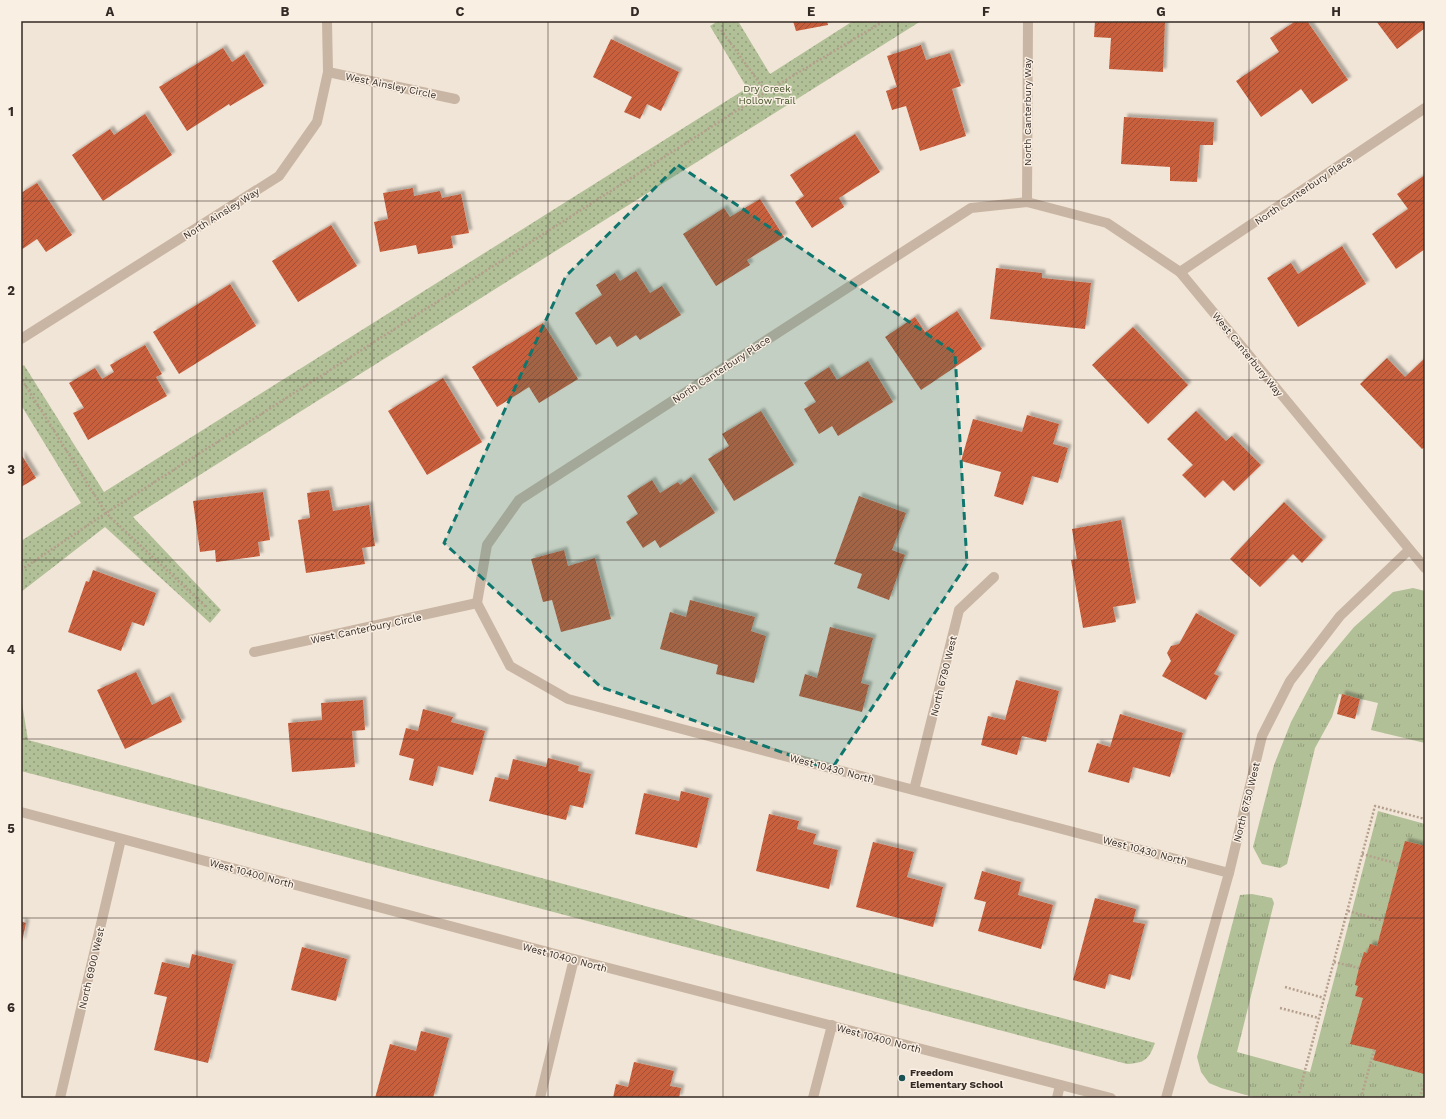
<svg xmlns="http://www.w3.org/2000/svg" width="1446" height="1119" font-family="'Work Sans',sans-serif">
<defs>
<pattern id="grass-tufts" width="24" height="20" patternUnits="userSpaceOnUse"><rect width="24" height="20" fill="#b2c097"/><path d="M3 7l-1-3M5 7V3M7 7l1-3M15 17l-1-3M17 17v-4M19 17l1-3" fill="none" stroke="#929c7b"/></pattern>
<pattern id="park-dots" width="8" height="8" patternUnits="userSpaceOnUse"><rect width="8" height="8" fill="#b2c097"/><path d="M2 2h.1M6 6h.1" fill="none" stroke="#929c7b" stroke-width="1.8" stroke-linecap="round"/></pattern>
<pattern id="building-hatch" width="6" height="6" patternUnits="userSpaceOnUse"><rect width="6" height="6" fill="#c8603e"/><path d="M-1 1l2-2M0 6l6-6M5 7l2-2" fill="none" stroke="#a34f34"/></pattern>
<filter id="shadow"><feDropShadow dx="3.5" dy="-3.5" stdDeviation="1" flood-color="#0004"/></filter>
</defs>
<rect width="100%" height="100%" fill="#f1e5d7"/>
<g fill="url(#grass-tufts)">
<polygon points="1413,588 1425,591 1425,743 1371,730 1378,703 1339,694 1332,717 1315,748 1287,864 1280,868 1262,864 1253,847 1274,765 1291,722 1319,669 1354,627 1393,592"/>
<polygon points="1378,811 1425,824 1425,1098 1257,1098 1221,1088 1209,1083 1201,1072 1197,1057 1240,895 1252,894 1272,898 1274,903 1237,1052 1310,1072"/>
</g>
<g fill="url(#park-dots)">
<polygon points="718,21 738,21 770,74 853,21 921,21 133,517 221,610 210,623 105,527 21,592 21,541 81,503 21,405 21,367 24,365 104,492 747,88 710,26"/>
<path d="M21,697L28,740L1155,1043C1149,1059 1145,1063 1127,1064L21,771Z"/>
</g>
<g fill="url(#building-hatch)" filter="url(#shadow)">
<polygon points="793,21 827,21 828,25 796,31"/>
<polygon points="1095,21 1165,21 1163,72 1109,69 1111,38 1094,37"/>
<polygon points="1296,21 1307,21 1348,80 1312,104 1301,89 1261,117 1236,81 1279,52 1270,38"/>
<polygon points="1376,21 1425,21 1425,28 1397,49"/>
<polygon points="611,39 679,72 661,111 647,104 640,119 624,112 632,97 593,77"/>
<polygon points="921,45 926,60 950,53 961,86 952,89 966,136 920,151 906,106 892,110 886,91 897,87 887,56"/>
<polygon points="223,48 232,62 244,54 264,86 230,106 229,104 187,131 159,87"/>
<polygon points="145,114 172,155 103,201 72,155 110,129 114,135"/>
<polygon points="1124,117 1214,122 1213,145 1200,145 1197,182 1170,181 1170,167 1121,164"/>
<polygon points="855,134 880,172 839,198 844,207 812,228 795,202 804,196 790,175"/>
<polygon points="1425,175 1425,249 1396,269 1372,234 1408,209 1397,194"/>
<polygon points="37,183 72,235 46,252 37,239 21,250 21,193"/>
<polygon points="413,188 414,196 440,191 442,198 461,194 469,233 451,236 453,248 418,254 416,245 380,252 374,222 388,219 383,193"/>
<polygon points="760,199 784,237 747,260 750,265 716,286 683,234 724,208 730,217"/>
<polygon points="331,225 357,266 298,302 272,261"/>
<polygon points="1342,246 1366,284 1298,327 1267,278 1291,263 1298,274"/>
<polygon points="996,268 1042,273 1042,278 1091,283 1085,329 990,319"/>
<polygon points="636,271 650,293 662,286 681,315 640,340 636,335 617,347 610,336 596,345 575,313 602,295 596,285 615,273 620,281"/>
<polygon points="230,284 256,326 179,374 153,332"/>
<polygon points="957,311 982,349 921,390 885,337 915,317 925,332"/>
<polygon points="543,323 578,379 539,403 529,387 497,407 472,367"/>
<polygon points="1133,327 1188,385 1148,424 1092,365"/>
<polygon points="145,345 162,374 156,377 167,396 88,440 73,413 84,408 69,383 95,368 102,379 114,372 110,365"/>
<polygon points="1387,358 1405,377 1424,359 1425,360 1425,447 1422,449 1360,384"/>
<polygon points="868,361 893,402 838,436 832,426 819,434 804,409 816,402 804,383 829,367 837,380"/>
<polygon points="443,378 482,442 427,475 388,411"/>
<polygon points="761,411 794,465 734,501 708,459 729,446 722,434"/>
<polygon points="1196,411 1226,441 1232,436 1261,465 1234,491 1223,480 1205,498 1182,475 1193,465 1167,439"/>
<polygon points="1027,415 1059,424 1053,444 1068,448 1058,483 1032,476 1023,505 994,496 1001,472 961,461 973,419 1022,432"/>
<polygon points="21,454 36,478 21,487"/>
<polygon points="691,477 715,513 660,548 655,540 643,548 626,522 638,514 627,496 652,480 660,493 678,482 680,485"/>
<polygon points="329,490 333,511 369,505 375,546 362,548 365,564 306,573 298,520 310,518 307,493"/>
<polygon points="263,492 270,540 258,542 260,556 216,562 215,550 200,552 193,501"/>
<polygon points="859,496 906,513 892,550 905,555 889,600 857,588 862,574 834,564"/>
<polygon points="1284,502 1323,540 1302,563 1293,554 1260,587 1230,559"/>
<polygon points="1121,520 1136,603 1113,607 1116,622 1083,628 1071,560 1077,559 1072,529"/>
<polygon points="564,550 568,566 595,558 611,619 561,632 552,600 543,602 531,559"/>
<polygon points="93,570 156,593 144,626 132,622 121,651 68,632 86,581 89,582"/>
<polygon points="690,600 755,617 751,631 766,636 754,683 716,674 718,665 660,649 670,612 686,617"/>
<polygon points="1196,613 1235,635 1214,674 1219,676 1206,700 1162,676 1171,661 1167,653 1171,646 1179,644"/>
<polygon points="830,627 873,638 861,683 869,685 862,712 799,696 805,674 817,678"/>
<polygon points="136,672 152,705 170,696 182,722 125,749 97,690"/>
<polygon points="1016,680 1059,691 1046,742 1022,736 1017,755 981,745 988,716 1005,720"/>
<polygon points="1342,694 1360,699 1355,719 1337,714"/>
<polygon points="363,700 365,730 352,731 355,767 292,772 288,723 322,720 321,703"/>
<polygon points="423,709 453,717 451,722 485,731 473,775 438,766 433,786 409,780 414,759 399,755 406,728 418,731"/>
<polygon points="1120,714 1183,733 1170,777 1133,767 1129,783 1088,772 1097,743 1110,747"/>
<polygon points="548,758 579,766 578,771 591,774 583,808 570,805 566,820 489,801 495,777 508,780 513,759 546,767"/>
<polygon points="681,791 709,798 697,848 635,834 644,793 679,801"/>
<polygon points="769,814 799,821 797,829 816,834 813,844 838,850 829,889 756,871"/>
<polygon points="1405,841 1425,846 1424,1074 1373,1060 1376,1050 1350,1044 1363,998 1355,996 1358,986 1355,985 1359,968 1364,952 1367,953 1370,944 1377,946"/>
<polygon points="873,842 914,852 907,877 943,887 933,927 856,907"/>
<polygon points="982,871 1021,882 1018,895 1053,905 1041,949 978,931 986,902 974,899"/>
<polygon points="1095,898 1136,909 1133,922 1145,924 1130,980 1109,974 1105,989 1073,980"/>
<polygon points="21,921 26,923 22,942 21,942"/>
<polygon points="302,947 347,959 336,1001 291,990"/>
<polygon points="192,954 233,964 208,1063 154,1050 167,997 154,994 162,962 189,968"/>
<polygon points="421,1031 449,1038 433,1098 375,1098 390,1044 416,1051"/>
<polygon points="634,1062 674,1071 670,1086 681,1088 679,1098 613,1098 616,1084 628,1087"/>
</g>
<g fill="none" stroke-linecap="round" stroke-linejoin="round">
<g stroke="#b59f8d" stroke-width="2.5" stroke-dasharray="2 2" stroke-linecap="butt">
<polyline points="721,30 766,92"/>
<polyline points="22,380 106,513 207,608"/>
<polyline points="21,570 106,513 766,92 884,21"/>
<polyline points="1362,854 1399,864"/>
<polyline points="1348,911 1384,921"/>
<polyline points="1334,962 1359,968"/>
<polyline points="1285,987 1324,998"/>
<polyline points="1280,1008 1319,1018"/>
<polyline points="1299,1093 1375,806 1425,819"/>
<polyline points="1361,1098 1374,1050"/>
<polyline points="1420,1098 1425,1080"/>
</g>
<g stroke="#c9b5a3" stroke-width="10">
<polyline points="328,72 455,99"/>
<polyline points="1027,202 1028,21"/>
<polyline points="1180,272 1425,108"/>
<polyline points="21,339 279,176 317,122 328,72 327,21"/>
<polyline points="477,603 487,545 519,500 971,208 1027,202 1107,223 1180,272 1425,568"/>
<polyline points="477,603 510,666 568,699 1229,873"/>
<polyline points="254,652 477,603"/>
<polyline points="914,790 959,610 994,577"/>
<polyline points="21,812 574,959 1111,1098"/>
<polyline points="60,1098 121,839"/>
<polyline points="540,1098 574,959"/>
<polyline points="813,1098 832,1025"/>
<polyline points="1057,1098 1060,1085"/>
<polyline points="1166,1098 1229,873 1262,736 1290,681 1340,616 1409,550"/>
</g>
</g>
<path fill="#0f766e" fill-opacity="0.2" stroke="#0f766e" stroke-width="3" stroke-dasharray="8 5" stroke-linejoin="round" d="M678,165L955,353L967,564L831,770L601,687L444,543L566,276Z"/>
<path fill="none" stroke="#342a25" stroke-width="1" stroke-opacity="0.55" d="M197,21V1098M372,21V1098M548,21V1098M723,21V1098M898,21V1098M1074,21V1098M1249,21V1098M21,201H1425M21,380H1425M21,560H1425M21,739H1425M21,918H1425"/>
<circle fill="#1a5256" stroke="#f9efe3" stroke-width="1.5" cx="902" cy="1078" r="4"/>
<g text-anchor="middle" stroke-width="3" stroke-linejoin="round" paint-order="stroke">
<g font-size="10" fill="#342a25" stroke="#f9efe3">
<text transform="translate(391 85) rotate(12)" y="4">West Ainsley Circle</text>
<text transform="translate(1027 112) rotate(-90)" y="4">North Canterbury Way</text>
<text transform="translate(1303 190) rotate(-34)" y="4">North Canterbury Place</text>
<text transform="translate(221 213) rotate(-32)" y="4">North Ainsley Way</text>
<text transform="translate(1248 354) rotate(51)" y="4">West Canterbury Way</text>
<text transform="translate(721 369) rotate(-33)" y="4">North Canterbury Place</text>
<text transform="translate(366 628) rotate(-12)" y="4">West Canterbury Circle</text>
<text transform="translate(943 676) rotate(-76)" y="4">North 6790 West</text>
<text transform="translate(832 768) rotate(15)" y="4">West 10430 North</text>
<text transform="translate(1246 802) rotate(-76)" y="4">North 6750 West</text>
<text transform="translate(1145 850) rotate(15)" y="4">West 10430 North</text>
<text transform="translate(252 873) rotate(15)" y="4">West 10400 North</text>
<text transform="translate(565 957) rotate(15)" y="4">West 10400 North</text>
<text transform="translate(91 968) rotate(-77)" y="4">North 6900 West</text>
<text transform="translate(879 1038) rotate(15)" y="4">West 10400 North</text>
</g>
<g font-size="10" fill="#435329" stroke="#f9efe3">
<text x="767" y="92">Dry Creek<tspan x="767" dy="12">Hollow Trail</tspan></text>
</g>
<g font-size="10" font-weight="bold" fill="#342a25" stroke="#f9efe3" text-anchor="start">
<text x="910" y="1076">Freedom<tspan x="910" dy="12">Elementary School</tspan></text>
</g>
</g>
<rect width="1446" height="1119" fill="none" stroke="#f9efe3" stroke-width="44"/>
<rect x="22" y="22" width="1402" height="1075" fill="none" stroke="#342a25" stroke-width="1.5"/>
<g font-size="13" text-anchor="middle" font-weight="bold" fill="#342a25">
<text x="110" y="16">A</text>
<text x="285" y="16">B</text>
<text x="460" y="16">C</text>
<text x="635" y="16">D</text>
<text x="811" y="16">E</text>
<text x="986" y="16">F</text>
<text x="1161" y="16">G</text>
<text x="1336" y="16">H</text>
<text x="11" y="116">1</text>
<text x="11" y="295">2</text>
<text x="11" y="474">3</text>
<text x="11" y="654">4</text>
<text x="11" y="833">5</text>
<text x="11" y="1012">6</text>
</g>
</svg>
